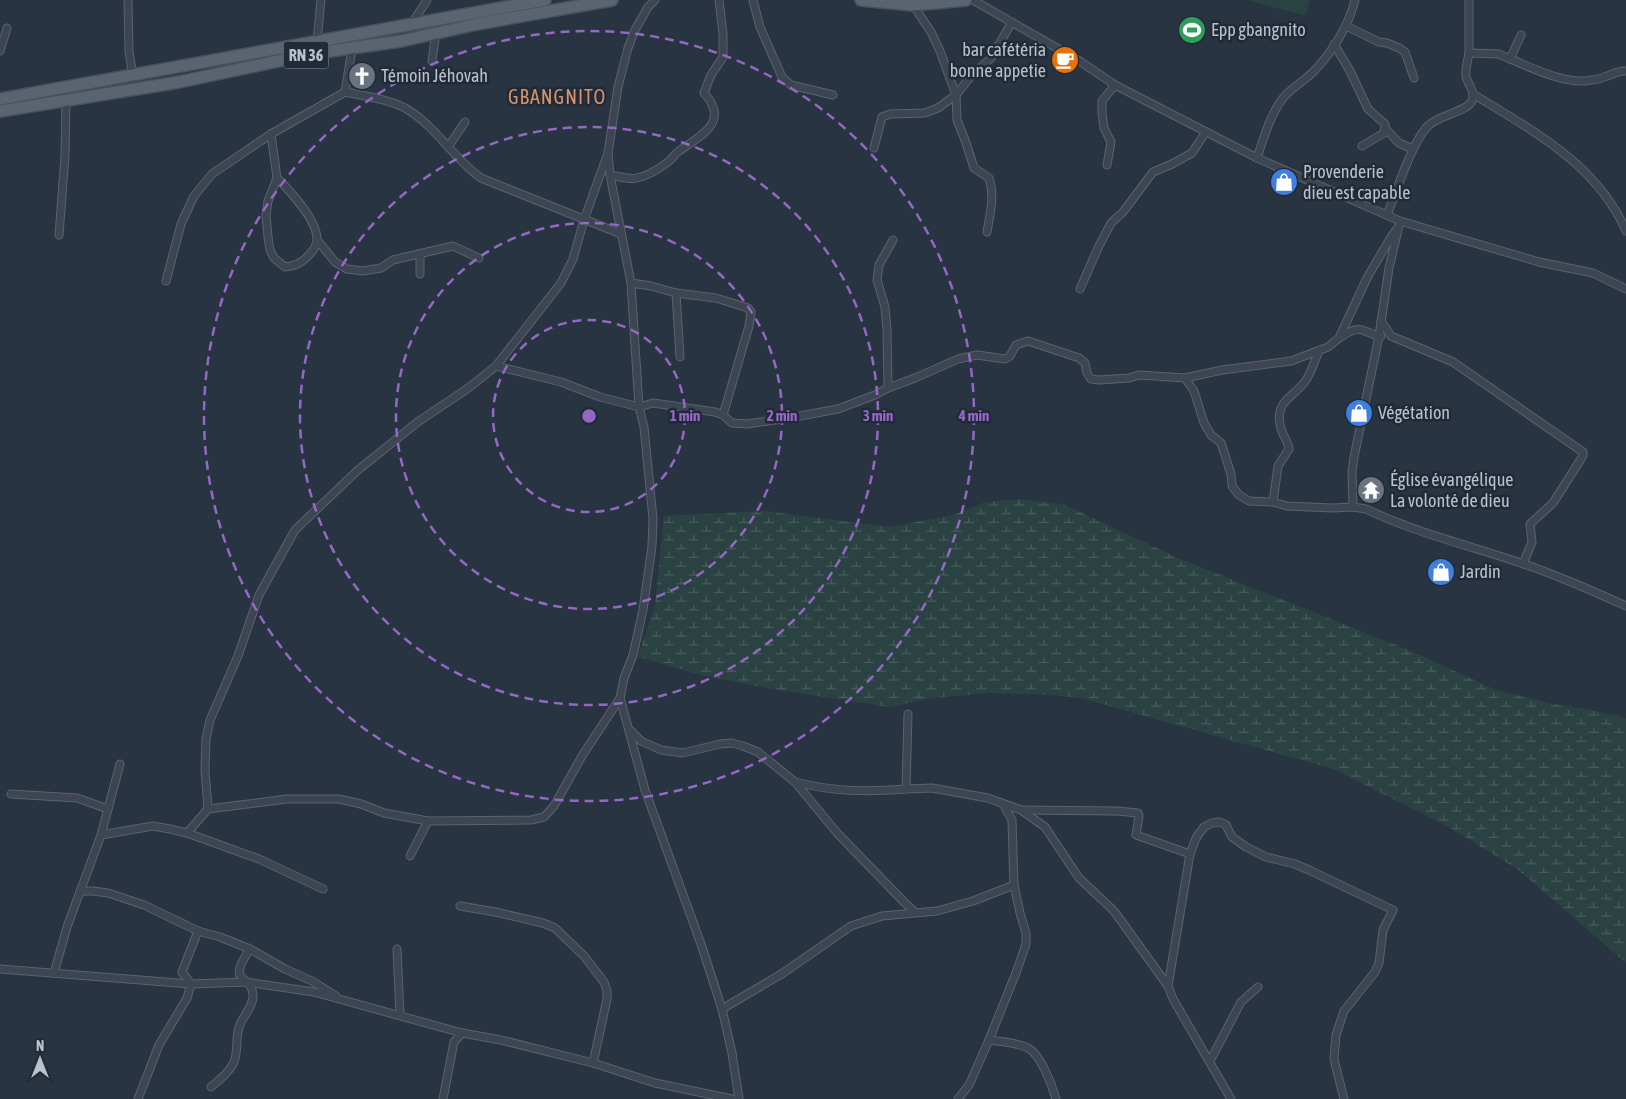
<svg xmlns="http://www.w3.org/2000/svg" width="1626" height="1099" font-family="'Asap Condensed',sans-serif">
<defs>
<pattern id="wetland-marsh" width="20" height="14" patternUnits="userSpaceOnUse" patternTransform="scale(1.25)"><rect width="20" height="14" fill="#2b4243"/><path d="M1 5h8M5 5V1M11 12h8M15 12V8" fill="none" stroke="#485c5d"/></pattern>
</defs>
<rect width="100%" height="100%" fill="#283441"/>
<polygon fill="url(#wetland-marsh)" points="1017,499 1063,504 1178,558 1411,651 1496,690 1549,703 1587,709 1626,718 1626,963 1517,869 1447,826 1333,769 1081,698 1039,694 989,693 933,698 889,707 772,689 701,675 638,657 655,605 664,516 765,511 889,527 953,515 985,502"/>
<polygon fill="#2b4243" points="1247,0 1310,0 1305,16"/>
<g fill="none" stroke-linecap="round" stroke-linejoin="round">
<g stroke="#5a636e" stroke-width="9">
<g id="minor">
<polyline points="128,0 129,52 133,76"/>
<polyline points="753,0 760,27 782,77 791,85 833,95"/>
<polyline points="973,0 1081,62 1115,85 1257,158 1400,221 1539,262 1593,273 1626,289"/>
<polyline points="1469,0 1469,53 1499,54 1510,59 1521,35"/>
<path d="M913,5L931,32L940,51L956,95L957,120L965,140L974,168L989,178C995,195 990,214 987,232"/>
<polyline points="411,25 427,0"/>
<polyline points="1346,26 1379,42 1387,43 1399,48 1405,52 1414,78"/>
<polyline points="317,41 321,0"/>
<polyline points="1334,44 1350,71 1368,109 1385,124 1384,133 1362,146"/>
<polyline points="0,51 7,28"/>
<path d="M1510,59C1533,68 1559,82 1585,81C1591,80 1598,80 1604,77C1612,75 1618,70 1626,71"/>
<polyline points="432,61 436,32"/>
<polyline points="345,92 352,49"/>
<path d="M1473,94C1533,131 1597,164 1626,231"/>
<polyline points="1385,128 1399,143 1413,149"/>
<path d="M271,134L277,178L268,201L266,215L268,237L270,250L274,258L285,267C295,266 302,263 308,256C312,252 317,245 317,239C317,220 290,191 277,178"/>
<polyline points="448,147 465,122"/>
<polyline points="874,148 882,117 890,114 925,113 938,108 956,95 971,76 991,58 1012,22"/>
<polyline points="608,153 610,175 631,283 639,407 644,427 653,519 652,546 643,610 633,655 624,678 620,698 645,790 701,944 722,1009 732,1053 739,1099"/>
<path d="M1257,158C1264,137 1270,115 1283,98C1292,87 1306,80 1315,70C1333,51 1349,25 1355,0"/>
<polyline points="1107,165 1111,142 1104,128 1102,113 1102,101 1115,85"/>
<path d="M610,175C618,176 629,180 637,178C647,176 660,168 668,162C672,159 675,154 679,151C700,136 731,122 704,93L711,75L723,57V34L719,0"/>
<path d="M1387,215C1396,193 1413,139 1429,125C1438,116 1468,111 1472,101C1476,91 1467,84 1466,76C1465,68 1468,60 1469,53"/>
<path d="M1398,230L1389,268L1379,336L1354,457L1352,472L1353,507L1366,509C1416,533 1471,546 1524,564C1559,576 1593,591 1626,606"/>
<polyline points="59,235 65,156 66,100"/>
<polyline points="318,241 335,262 347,269 363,271 381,268 393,260 453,246 479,258"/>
<polyline points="420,254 420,274"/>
<path d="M166,281L181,224L194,196L212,174L271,134L345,92C365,96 387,99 405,108C435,125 453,158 481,178L621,234"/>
<polyline points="631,283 651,286 676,293 716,298 748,308 751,312 749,326 723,415"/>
<polyline points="1080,289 1098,248 1111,223 1123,212 1153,172 1172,164 1192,153 1205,133"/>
<polyline points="676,293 680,357"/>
<polyline points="1381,321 1391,336 1453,362 1583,452 1583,455 1581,459 1553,503 1530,524 1532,542 1523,564"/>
<path d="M1341,337C1364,322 1360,333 1381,336"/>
<polyline points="496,366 561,382 600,397 639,407 653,403 715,412 723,415 732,423 747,424 789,418 838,409 875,395 888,388 915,378 958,359 977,355 1005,359 1010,356 1016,345 1028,341 1079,358 1085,363 1087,373 1091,379 1099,380 1129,378 1139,375 1185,378 1222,370 1291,361 1328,347 1339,338 1367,278 1391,237 1399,226"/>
<polyline points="1185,378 1194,391 1204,423 1211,435 1221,443 1231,474 1232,486 1239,495 1249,501 1273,502 1287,506 1333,508 1353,507"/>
<polyline points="888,388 887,330 885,307 877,280 879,265 893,240"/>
<path d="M1273,502L1278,466L1289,449C1288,440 1281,434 1280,424C1276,401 1292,398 1304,383C1311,374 1314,362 1319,351"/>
<polyline points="908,714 906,789 932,788 988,798 1021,810 1045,827 1079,878 1114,911 1168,986"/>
<polyline points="630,730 641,741 661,750 683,753 720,744 732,743 743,746 758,752 795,782 838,834 906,904 915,912"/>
<path d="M795,782C835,792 866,792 906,789"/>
<polyline points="11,794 77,798 108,809"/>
<polyline points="208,809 205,770 206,739 210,720 238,656 259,595 295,530 358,470 419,421 467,389 496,366 561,283 573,259 584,220 608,153 618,87 628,48 635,30 648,7 655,0"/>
<polyline points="1022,810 1117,811 1138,813 1139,816 1136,835 1190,854"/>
<polyline points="187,833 208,809 287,799 339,799 361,804 384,813 428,821 531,820 544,817 554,806 582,756 620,698"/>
<polyline points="101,835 153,826 170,829 187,833 259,859 323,889"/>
<polyline points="410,856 428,821"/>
<polyline points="80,891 93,891 108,893 144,905 198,931 220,937 250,949 285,969 312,981 336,996"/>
<polyline points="460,906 495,912 543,923 555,928 584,956 604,982 607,991 607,999 593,1063"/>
<polyline points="397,949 400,1015"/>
<polyline points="0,969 191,984 245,982 314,992 462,1033 501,1040 593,1063 655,1083 732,1099"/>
<polyline points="54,973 67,927 101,835 120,764"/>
<polyline points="722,1009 783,973 851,926 882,916 937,911 973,901 1014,885"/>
<path d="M989,1040C1001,1042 1016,1042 1028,1048C1041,1055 1052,1085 1056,1099"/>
<polyline points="1210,1061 1241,1002 1258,987"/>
<path d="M211,1087C219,1080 228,1074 233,1064C239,1053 235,1039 239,1027C242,1017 254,1006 253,995C251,972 225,986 250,949"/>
<polyline points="138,1099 159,1045 187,998 191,984 182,972 198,931"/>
<polyline points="443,1099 454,1042 462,1033"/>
<polyline points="958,1099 969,1085 989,1040 1016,973 1026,944 1026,933 1020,913 1014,885 1012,820 1003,804"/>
<polyline points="1231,1099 1173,999 1168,986 1190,854 1196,838 1204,827 1212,823 1220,822 1226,825 1232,837 1246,847 1266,857 1295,864 1309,870 1393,910 1383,930 1379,963 1375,972 1344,1011 1336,1035 1334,1059 1344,1099"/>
</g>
</g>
<g stroke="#49515d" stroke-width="14">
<g id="primary">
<polyline points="861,0 913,5 966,0"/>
<polyline points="0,99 545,0"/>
<polyline points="0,111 179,82 316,53 401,41 477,24 612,0"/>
</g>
</g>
<use href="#minor" stroke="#3c4551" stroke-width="7"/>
<use href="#primary" stroke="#5a6470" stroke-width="11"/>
</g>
<g fill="none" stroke="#9468c4" stroke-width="2.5" stroke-dasharray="9 6">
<circle cx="589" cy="416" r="96"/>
<circle cx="589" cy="416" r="193"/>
<circle cx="589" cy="416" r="289"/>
<circle cx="589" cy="416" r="385"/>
</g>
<defs>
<g id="stadium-disc" transform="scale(1.4375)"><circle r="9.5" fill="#2e9e5b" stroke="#212a36"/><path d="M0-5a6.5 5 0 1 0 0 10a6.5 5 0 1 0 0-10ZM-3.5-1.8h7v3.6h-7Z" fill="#fff"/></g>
<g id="cafe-disc" transform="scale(1.4375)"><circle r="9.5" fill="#e8710a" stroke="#212a36"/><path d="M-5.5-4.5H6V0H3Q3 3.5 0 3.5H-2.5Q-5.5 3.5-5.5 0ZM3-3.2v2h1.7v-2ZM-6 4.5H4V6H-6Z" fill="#fff"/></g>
<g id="church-disc" transform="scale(1.4375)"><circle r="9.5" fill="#6b7280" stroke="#212a36"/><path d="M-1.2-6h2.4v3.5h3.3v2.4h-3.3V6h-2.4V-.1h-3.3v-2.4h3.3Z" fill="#fff"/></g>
<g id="shop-disc" transform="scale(1.4375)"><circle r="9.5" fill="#3f7fe0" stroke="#212a36"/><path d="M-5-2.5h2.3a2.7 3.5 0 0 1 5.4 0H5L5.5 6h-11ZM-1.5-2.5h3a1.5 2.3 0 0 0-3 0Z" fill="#fff"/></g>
<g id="temple-disc" transform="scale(1.4375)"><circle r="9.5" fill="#6b7280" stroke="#212a36"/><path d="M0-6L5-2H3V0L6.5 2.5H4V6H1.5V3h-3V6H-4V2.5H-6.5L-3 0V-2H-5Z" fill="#fff"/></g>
</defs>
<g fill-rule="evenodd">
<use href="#stadium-disc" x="1192" y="30"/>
<use href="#cafe-disc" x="1065" y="60"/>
<use href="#church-disc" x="362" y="76"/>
<use href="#shop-disc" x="1284" y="182"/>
<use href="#shop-disc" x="1359" y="413"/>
<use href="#temple-disc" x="1371" y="490"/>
<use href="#shop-disc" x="1441" y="572"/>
</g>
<g text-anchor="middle" stroke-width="5" stroke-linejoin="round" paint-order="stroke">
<rect fill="#212a36" stroke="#8b949e" stroke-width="1" x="283.5" y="41.5" width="45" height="27" rx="4"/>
<g font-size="16" font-weight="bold" fill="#b9c1cb">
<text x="306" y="61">RN 36</text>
</g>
<g font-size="18" fill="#b9c1cb" stroke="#212a36" text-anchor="start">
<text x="1211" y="36">Epp gbangnito</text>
<text x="1046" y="56" text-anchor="end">bar cafétéria<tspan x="1046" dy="21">bonne appetie</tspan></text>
<text x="381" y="82">Témoin Jéhovah</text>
<text x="1303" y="178">Provenderie<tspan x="1303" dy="21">dieu est capable</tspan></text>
<text x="1378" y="419">Végétation</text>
<text x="1390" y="486">Église évangélique<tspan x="1390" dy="21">La volonté de dieu</tspan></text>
<text x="1460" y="578">Jardin</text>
</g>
<g font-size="20" letter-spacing="1" fill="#d1946e" stroke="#212a36">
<text x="557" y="104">GBANGNITO</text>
</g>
</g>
<circle cx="589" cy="416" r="8" fill="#9468c4" stroke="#212a36" stroke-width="2.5"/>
<g font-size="15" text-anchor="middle" font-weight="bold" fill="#9468c4" stroke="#212a36" stroke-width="5" stroke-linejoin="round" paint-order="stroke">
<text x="685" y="421">1 min</text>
<text x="782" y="421">2 min</text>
<text x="878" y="421">3 min</text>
<text x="974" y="421">4 min</text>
</g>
<g transform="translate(40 1059)" stroke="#212a36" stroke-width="4" paint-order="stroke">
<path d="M0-4L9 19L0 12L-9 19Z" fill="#b9c1cb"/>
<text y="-8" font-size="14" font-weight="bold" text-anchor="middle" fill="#b9c1cb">N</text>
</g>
</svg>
